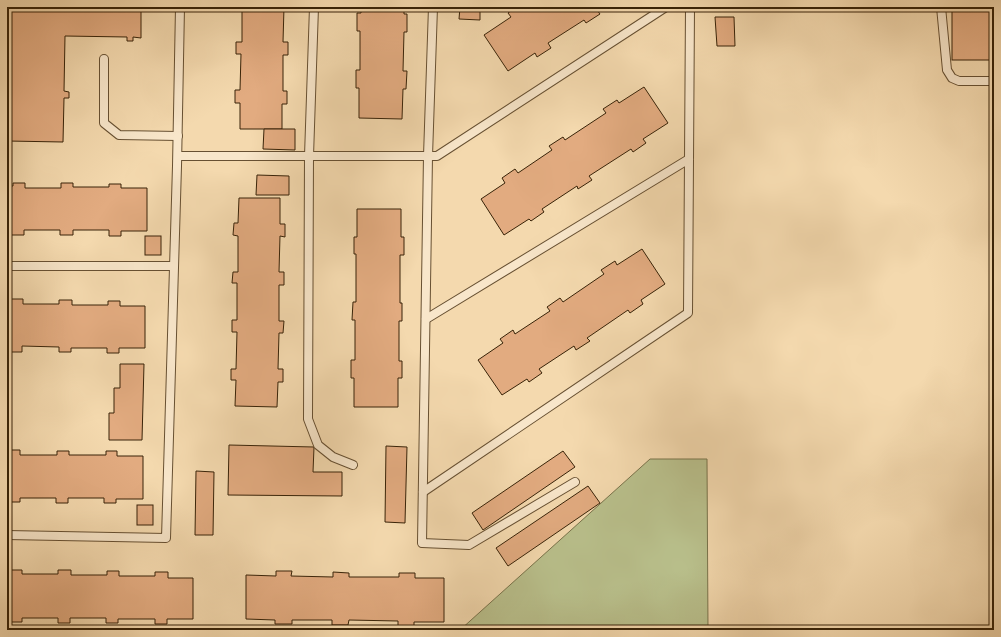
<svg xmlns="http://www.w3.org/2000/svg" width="1001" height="637" font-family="'IM FELL DW Pica',serif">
<rect width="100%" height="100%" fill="#f4d9ae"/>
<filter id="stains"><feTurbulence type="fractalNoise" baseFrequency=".005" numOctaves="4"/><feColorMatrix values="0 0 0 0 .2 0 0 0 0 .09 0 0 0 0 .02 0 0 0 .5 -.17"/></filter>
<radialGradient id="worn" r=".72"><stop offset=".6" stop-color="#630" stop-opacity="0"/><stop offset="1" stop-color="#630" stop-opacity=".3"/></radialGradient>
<g fill="#b9c08c" stroke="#78724a">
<polygon points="650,459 707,459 708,630 460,630"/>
<polygon points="7,627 251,630 7,630"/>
</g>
<g fill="#e2ab80" stroke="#382308">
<polygon points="15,7 141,7 141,38 133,37 133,41 127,41 127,37 65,36 64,91 69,92 69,98 64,98 63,142 7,141 7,16"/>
<polygon points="242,7 284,7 283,42 288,42 288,55 283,55 283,91 287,91 287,104 282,104 282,129 240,129 240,103 235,103 235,90 240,90 241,54 236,54 236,42 242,42"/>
<polygon points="361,7 404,7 404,14 407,14 407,32 404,32 403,71 407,71 406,89 403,89 402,119 359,118 359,88 356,88 356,70 360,70 360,31 357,31 357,13 361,13"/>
<polygon points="460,7 480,7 480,20 459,19"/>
<polygon points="516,7 602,7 597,10 600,14 586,23 584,20 548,43 551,48 537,57 535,53 508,71 484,35 511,17 508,13"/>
<rect x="952" y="7" width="42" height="53"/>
<polygon points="715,17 734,17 735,46 717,46"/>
<polygon points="644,87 668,123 643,139 646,143 633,152 631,149 589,176 592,180 578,189 577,186 542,209 544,212 531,221 529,219 504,235 481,199 505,183 502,178 515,169 518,173 552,150 549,146 563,137 565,140 606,113 603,109 617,100 619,103"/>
<polygon points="264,129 295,129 295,150 263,149"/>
<polygon points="257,175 289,176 289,195 256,195"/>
<polygon points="13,183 25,183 25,188 61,188 61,183 73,183 73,187 109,187 109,184 121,184 121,188 147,188 147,231 121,231 121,236 109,236 109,230 73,230 73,235 60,235 60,230 24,230 24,235 11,235 11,229 7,229 7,186 13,186"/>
<polygon points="239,198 280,198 280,224 285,224 285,237 280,236 279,272 284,272 284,285 279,285 279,321 284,321 283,333 279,333 278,369 283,369 283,382 278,382 277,407 235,406 236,380 231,380 231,369 236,369 237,332 232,332 232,320 237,320 237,283 232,283 233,272 238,272 238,236 233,235 234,223 238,223"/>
<polygon points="357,209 401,209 401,237 404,237 404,255 400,255 400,303 402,303 402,321 399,321 399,361 402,361 402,378 398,378 398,407 354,407 354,378 351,378 351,360 355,360 355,320 352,320 353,302 356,302 356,254 354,254 354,237 357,237"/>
<rect x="145" y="236" width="16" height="19"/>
<polygon points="642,249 665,284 641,300 643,304 630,313 628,310 587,338 590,341 576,350 574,346 539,369 542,373 529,382 527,379 502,395 478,360 503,343 500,339 513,330 515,334 550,311 547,307 560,298 563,302 604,274 601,270 615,261 617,265"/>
<polygon points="11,299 23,299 23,304 59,304 59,300 72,300 72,305 108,305 108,301 120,301 120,306 145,306 145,348 119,348 119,353 107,353 107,348 71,348 71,352 59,352 59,347 22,346 22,352 10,352 10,346 7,346 7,304 11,304"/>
<polygon points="120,364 144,364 142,440 109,440 109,413 114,413 114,388 120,388"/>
<polygon points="229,445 314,447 313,472 342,472 342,496 228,495"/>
<polygon points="386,446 407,447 405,523 385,522"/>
<polygon points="8,450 20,450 20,455 57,455 57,451 69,451 69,455 106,455 106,451 117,451 117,456 143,456 143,499 116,499 116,503 104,503 104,498 68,498 68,503 56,503 56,498 20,498 20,502 7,502 7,454 8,454"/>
<polygon points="563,451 575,467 483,530 472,513"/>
<polygon points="196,471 214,472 213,535 195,535"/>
<polygon points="588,486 600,503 508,566 496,548"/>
<rect x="137" y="505" width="16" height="20"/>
<polygon points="10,570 22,570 22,574 58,574 58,570 71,570 71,575 107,575 107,571 119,571 119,576 155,576 155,572 168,572 168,578 193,578 193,619 167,619 167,624 155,624 155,619 118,619 118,623 106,623 106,618 70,618 70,623 58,623 58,618 22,618 22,622 9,622 9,616 7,616 7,574 10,574"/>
<polygon points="276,571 292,571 291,576 333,577 333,572 349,573 349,577 399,577 399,573 415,573 415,578 444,578 444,622 414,622 414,626 398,626 398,621 349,620 348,625 332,625 332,620 292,620 292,624 275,624 275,620 246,619 246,575 276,576"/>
</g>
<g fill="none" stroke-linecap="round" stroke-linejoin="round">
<g stroke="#675032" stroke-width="10">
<g id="service">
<polyline points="314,7 309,156 308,419 318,445 333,457 353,465"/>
<polyline points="433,7 428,156 422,543 469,545 575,482"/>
<polyline points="941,7 947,70 952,78 959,81 994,81"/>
<polyline points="104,59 104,123 119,135 178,136"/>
<polyline points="178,156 437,156 666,7"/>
<polyline points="7,266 174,266"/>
<polyline points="426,319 689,159"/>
<polyline points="423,492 688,313 690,7"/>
<polyline points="7,535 166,538 177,166 180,7"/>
</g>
</g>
<use href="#service" stroke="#f8e6ca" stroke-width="8"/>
</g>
<rect width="1001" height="637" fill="none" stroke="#f4d9ae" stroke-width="24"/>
<rect x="8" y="8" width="985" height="621" fill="none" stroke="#382308" stroke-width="2"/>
<rect x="12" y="12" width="977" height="613" fill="none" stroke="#382308"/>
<rect width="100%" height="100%" filter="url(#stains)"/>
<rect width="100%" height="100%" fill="url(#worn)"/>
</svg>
